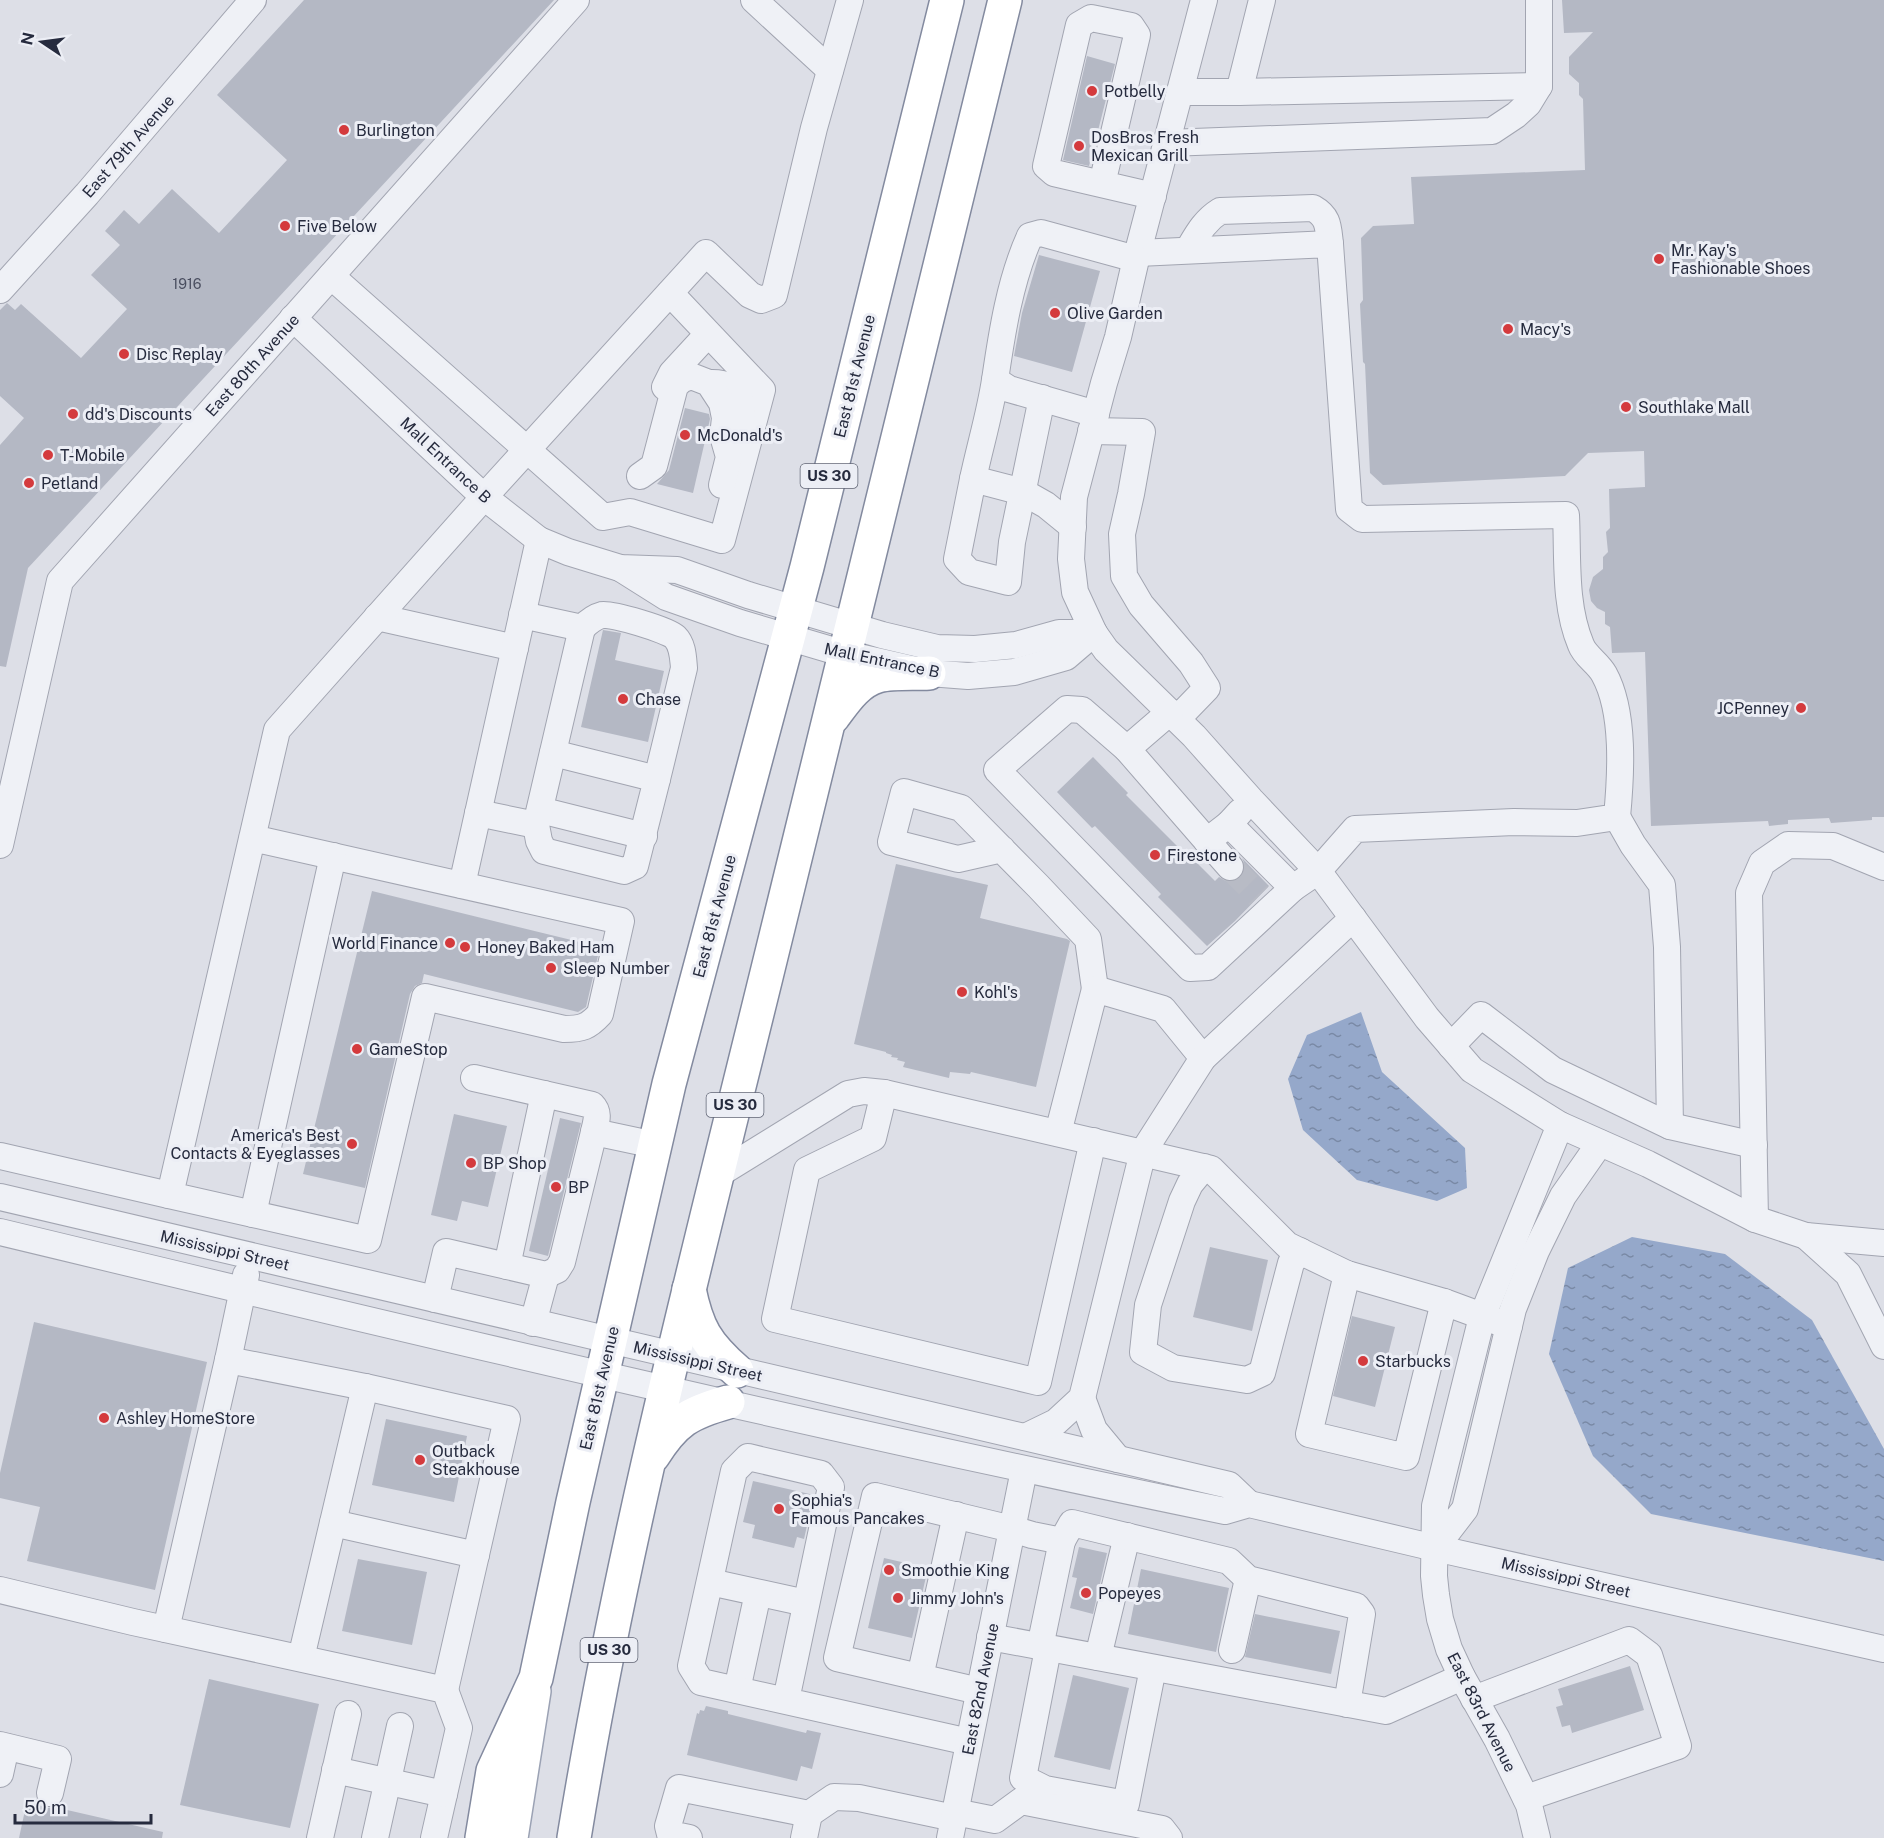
<svg xmlns="http://www.w3.org/2000/svg" width="1884" height="1838" font-family="'Public Sans',sans-serif">
<defs>
<pattern id="water-ripples" width="26" height="14" patternUnits="userSpaceOnUse" patternTransform="scale(1.5)"><rect width="26" height="14" fill="#95a8ca"/><path d="M2 4q2-2 4 0t4 0M15 11q2-2 4 0t4 0" fill="none" stroke="#7989a5"/></pattern>
</defs>
<rect width="100%" height="100%" fill="#dddfe7"/>
<g fill="url(#water-ripples)">
<polygon points="1361,1012 1382,1072 1465,1148 1467,1188 1437,1201 1357,1180 1303,1130 1288,1079 1307,1035"/>
<polygon points="1632,1237 1725,1254 1812,1320 1884,1449 1884,1561 1651,1514 1593,1456 1549,1354 1568,1268"/>
</g>
<g fill="#b4b8c4">
<polygon points="304,0 554,0 28,568 6,667 0,666 0,445 24,418 0,396 0,310 7,303 15,310 21,304 81,358 127,309 91,275 120,245 105,231 124,210 139,224 172,189 219,233 287,160 217,95"/>
<polygon points="1562,0 1884,0 1884,817 1872,817 1872,820 1831,823 1829,818 1788,820 1788,824 1769,826 1768,821 1651,826 1645,652 1612,653 1610,627 1605,624 1605,612 1597,608 1591,601 1589,590 1593,577 1603,569 1603,557 1608,552 1606,532 1610,528 1609,489 1645,487 1644,451 1588,453 1565,476 1383,485 1370,473 1365,364 1363,362 1360,304 1363,300 1361,238 1373,226 1414,224 1411,177 1585,170 1583,99 1579,95 1579,83 1569,74 1569,57 1593,32 1564,33"/>
<polygon points="1087,56 1115,64 1089,166 1063,160"/>
<polygon points="1039,255 1100,271 1072,372 1014,356 1022,313"/>
<polygon points="685,408 709,414 710,419 693,493 657,484 669,470"/>
<polygon points="603,630 621,633 615,660 664,671 648,742 581,727"/>
<polygon points="1093,757 1128,793 1126,795 1194,863 1196,862 1215,881 1219,877 1226,881 1232,882 1239,879 1244,871 1245,865 1242,858 1269,886 1235,921 1207,946 1158,897 1161,894 1095,826 1092,828 1057,792"/>
<polygon points="896,864 988,885 980,918 1067,939 1070,941 1036,1087 971,1072 970,1074 950,1072 949,1078 903,1067 905,1062 897,1060 898,1058 891,1057 892,1055 886,1053 886,1052 854,1044"/>
<polygon points="372,891 600,947 586,1007 578,1012 424,974 422,983 415,986 410,994 365,1188 303,1174"/>
<polygon points="454,1114 507,1126 488,1207 462,1201 457,1221 431,1215"/>
<polygon points="560,1118 581,1123 548,1256 529,1251"/>
<polygon points="1210,1247 1268,1260 1252,1331 1193,1317"/>
<polygon points="1352,1316 1395,1327 1375,1407 1333,1396"/>
<polygon points="34,1322 207,1362 155,1590 27,1561 40,1507 0,1498 0,1473"/>
<polygon points="386,1419 467,1436 454,1502 372,1485"/>
<polygon points="753,1481 814,1495 804,1539 797,1537 794,1548 752,1538 755,1525 743,1522"/>
<polygon points="1079,1547 1107,1553 1093,1614 1070,1608 1077,1578 1072,1577"/>
<polygon points="884,1558 928,1568 912,1638 868,1628"/>
<polygon points="358,1559 427,1572 412,1645 342,1631"/>
<polygon points="1141,1569 1229,1588 1216,1652 1128,1634"/>
<polygon points="1255,1614 1340,1631 1331,1674 1245,1657"/>
<polygon points="1630,1666 1644,1710 1572,1733 1570,1725 1562,1727 1556,1707 1563,1705 1558,1689"/>
<polygon points="1073,1675 1129,1688 1110,1770 1054,1757"/>
<polygon points="209,1679 319,1704 290,1828 180,1805"/>
<polygon points="706,1706 728,1711 728,1714 806,1733 807,1730 821,1733 812,1769 801,1766 797,1781 687,1755 697,1713 699,1714 700,1710 704,1711"/>
<polygon points="27,1801 47,1808 54,1807 163,1832 162,1838 19,1838"/>
</g>
<g fill="none" stroke-linecap="round" stroke-linejoin="round">
<polyline stroke="#b8bbc5" stroke-width="26" stroke-dasharray="26 13" stroke-linecap="butt" points="1230,867 1259,896"/>
<g stroke="#a2a5b1" stroke-width="28">
<g id="minor">
<polyline points="754,0 830,70"/>
<polyline points="1204,0 1136,259 1118,337 1104,383 1074,497 1071,559 1075,592 1094,633 1106,650 1194,736 1251,800 1318,871 1427,1018 1472,1070 1560,1125 1648,1164 1755,1219 1806,1236 1884,1243"/>
<polyline points="1180,92 1239,92 1262,0"/>
<polyline points="1239,92 1539,86"/>
<polyline points="1167,143 1492,131 1516,115 1528,104 1539,86 1539,0"/>
<polyline points="1102,184 1137,35 1131,26 1091,18 1079,25 1046,166 1054,173 1153,196"/>
<path d="M1188,250C1197,235 1204,221 1220,211L1313,208C1329,217 1328,227 1330,244"/>
<path d="M1138,253L1330,244L1349,509L1362,519L1566,515C1568,558 1564,605 1581,645C1585,656 1598,663 1604,674C1625,712 1621,775 1617,817L1577,823L1514,822L1355,829L1318,871L1293,888L1229,824"/>
<polyline points="331,276 603,517 630,512 722,540 762,390 670,293"/>
<polyline points="0,290 87,194 253,0"/>
<polyline points="293,318 484,497 539,540 568,552 620,568 677,570 748,595 882,635 937,648 975,649 1016,645 1059,633 1094,633"/>
<polyline points="995,380 1009,389 1096,414"/>
<path d="M709,383C743,381 747,407 737,434"/>
<polyline points="665,387 672,373 708,334"/>
<polyline points="1091,431 1142,432 1131,494 1122,534 1124,576 1141,605 1191,663 1207,688 1177,719"/>
<polyline points="640,476 654,466 675,386 681,380 691,376 709,383 722,403 725,418 723,436 729,457 722,485"/>
<polyline points="973,479 957,559 969,572 1008,582 1012,542 1042,398"/>
<path d="M1073,527L1046,505L1023,492L973,479C980,446 990,413 995,380C1002,332 1010,280 1030,236L1041,233L1136,259"/>
<polyline points="620,568 666,597 740,623 845,654 929,673 968,676 1014,672 1066,657 1094,633"/>
<polyline points="377,617 515,648"/>
<path d="M582,628C588,622 594,617 602,615C611,613 668,630 675,637C683,645 683,657 684,668L657,779"/>
<polyline points="1170,712 1127,749 1207,841 1229,824 1240,812"/>
<polyline points="1127,749 1082,710 1067,709 997,770 1190,968 1208,967 1293,888"/>
<polyline points="540,810 644,836"/>
<polyline points="478,813 536,825 582,628 522,615"/>
<polyline points="1617,817 1633,845 1662,885 1667,947 1670,1126"/>
<polyline points="536,825 539,841 544,851 624,871 635,866 657,779 553,753"/>
<path d="M252,838L621,921L600,1014C588,1027 582,1029 564,1029L425,997L368,1240L169,1195L172,1186L277,730L484,497L706,253L750,295L761,300L774,295L814,128L850,0"/>
<polyline points="1207,841 1230,867"/>
<polyline points="0,845 60,581 576,0"/>
<polyline points="1002,849 958,859 891,842 904,792 961,808 1038,886 1088,939 1095,989"/>
<polyline points="462,885 539,540"/>
<polyline points="1451,1046 1481,1015 1553,1070 1670,1126 1754,1145"/>
<path d="M474,1078L592,1105C600,1113 596,1122 594,1132L655,1145"/>
<polyline points="884,1093 873,1138 807,1170 775,1319 1038,1382 1093,1141"/>
<polyline points="1058,1133 1095,989 1163,1009 1203,1058"/>
<polyline points="0,1156 169,1195"/>
<polyline points="1204,1167 1190,1184 1182,1201 1148,1305 1143,1352 1173,1368 1247,1380 1262,1373 1291,1263 1300,1251"/>
<polyline points="717,1175 848,1094 864,1091 884,1093 1211,1169 1287,1245 1347,1274 1444,1302 1509,1326"/>
<polyline points="0,1197 1229,1485 1249,1504"/>
<polyline points="253,1214 333,856"/>
<polyline points="1755,1219 1749,893 1762,863 1788,845 1833,846 1884,867"/>
<path d="M0,1232C407,1330 815,1427 1225,1511L1249,1504L1435,1548L1884,1649"/>
<polyline points="1806,1236 1848,1274 1884,1346"/>
<polyline points="507,1266 544,1094"/>
<polyline points="1347,1274 1309,1434 1406,1457 1444,1302"/>
<polyline points="435,1299 446,1252 546,1275 557,1270 562,1262 594,1132"/>
<polyline points="533,1323 546,1275"/>
<polyline points="228,1360 246,1275"/>
<polyline points="1082,1398 1094,1430 1118,1459"/>
<polyline points="1025,1437 1056,1422 1082,1398 1143,1152 1203,1058 1353,918"/>
<polyline points="333,1523 476,1555"/>
<polyline points="1435,1548 1465,1509 1513,1309 1536,1251 1563,1196 1600,1143"/>
<polyline points="710,1582 806,1603"/>
<polyline points="0,1590 133,1622 445,1690 459,1728 434,1838"/>
<polyline points="166,1629 228,1360 365,1387 507,1419 445,1690"/>
<polyline points="990,1637 1386,1711 1462,1677"/>
<polyline points="1040,1647 1062,1541"/>
<polyline points="1048,1649 1023,1778 1045,1789 1126,1804 1153,1668"/>
<polyline points="1232,1650 1248,1579"/>
<polyline points="1098,1657 1127,1536"/>
<polyline points="301,1658 365,1387"/>
<polyline points="920,1677 956,1515"/>
<polyline points="737,1690 758,1593"/>
<polyline points="979,1691 837,1658 875,1496 1012,1529 1032,1535 1062,1541 1072,1523 1229,1561 1248,1579 1356,1606 1362,1614 1347,1704"/>
<polyline points="1474,1699 1629,1640 1649,1655 1678,1746 1526,1798"/>
<polyline points="786,1700 831,1487 821,1474 748,1457 734,1471 691,1666 701,1682 969,1742"/>
<polyline points="0,1745 58,1759 50,1793"/>
<polyline points="335,1770 444,1794"/>
<polyline points="0,1774 6,1747"/>
<polyline points="955,1812 995,1820 1021,1801 1162,1829 1169,1838"/>
<polyline points="320,1838 348,1714"/>
<polyline points="375,1838 400,1726"/>
<polyline points="689,1838 670,1834 668,1826 679,1788 809,1814 834,1797 859,1798 954,1818"/>
<polyline points="804,1838 809,1814"/>
<polyline points="950,1838 1024,1470"/>
<polyline points="1537,1838 1529,1805 1497,1739 1462,1677 1449,1649 1440,1619 1436,1595 1434,1576 1435,1506 1482,1317 1560,1125"/>
</g>
</g>
<g stroke="#9ba2b4" stroke-width="36">
<polyline id="major" points="511,1838 534,1691"/>
</g>
<g stroke="#838a9f" stroke-width="36">
<g id="highway">
<path d="M833,717C845,701 857,682 878,676C892,672 914,674 929,673"/>
<path d="M689,1289C697,1328 706,1344 737,1371"/>
<path d="M653,1456C675,1421 689,1413 728,1402"/>
<polyline points="482,1838 493,1771 536,1678 573,1502 669,1084 807,567 947,0"/>
<path d="M574,1838C621,1548 696,1262 766,977C847,652 926,326 1005,0"/>
</g>
</g>
<use href="#minor" stroke="#eff1f6" stroke-width="26"/>
<use href="#major" stroke="#fff" stroke-width="33"/>
<use href="#highway" stroke="#fff" stroke-width="33"/>
</g>
<g fill="#d43a3d" stroke="#eceef5" stroke-width="2">
<circle cx="1092" cy="91" r="6"/>
<circle cx="344" cy="130" r="6"/>
<circle cx="1079" cy="146" r="6"/>
<circle cx="285" cy="226" r="6"/>
<circle cx="1659" cy="259" r="6"/>
<circle cx="1055" cy="313" r="6"/>
<circle cx="1508" cy="329" r="6"/>
<circle cx="124" cy="354" r="6"/>
<circle cx="1626" cy="407" r="6"/>
<circle cx="73" cy="414" r="6"/>
<circle cx="685" cy="435" r="6"/>
<circle cx="48" cy="455" r="6"/>
<circle cx="29" cy="483" r="6"/>
<circle cx="623" cy="699" r="6"/>
<circle cx="1801" cy="708" r="6"/>
<circle cx="1155" cy="855" r="6"/>
<circle cx="450" cy="943" r="6"/>
<circle cx="465" cy="947" r="6"/>
<circle cx="551" cy="968" r="6"/>
<circle cx="962" cy="992" r="6"/>
<circle cx="357" cy="1049" r="6"/>
<circle cx="352" cy="1144" r="6"/>
<circle cx="471" cy="1163" r="6"/>
<circle cx="556" cy="1187" r="6"/>
<circle cx="1363" cy="1361" r="6"/>
<circle cx="104" cy="1418" r="6"/>
<circle cx="420" cy="1460" r="6"/>
<circle cx="779" cy="1509" r="6"/>
<circle cx="889" cy="1570" r="6"/>
<circle cx="1086" cy="1593" r="6"/>
<circle cx="898" cy="1598" r="6"/>
</g>
<g text-anchor="middle" stroke-width="6" stroke-linejoin="round" paint-order="stroke">
<g font-size="14" fill="#4a4e60">
<text x="187" y="289">1916</text>
</g>
<g fill="#eceef5" stroke="#616675" stroke-width="1.5">
<rect x="800.5" y="464" width="57" height="24" rx="4.5"/>
<rect x="706.5" y="1093" width="57" height="24" rx="4.5"/>
<rect x="580.5" y="1638" width="57" height="24" rx="4.5"/>
</g>
<g font-size="15" font-weight="bold" fill="#262b3e">
<text x="829" y="481">US 30</text>
<text x="735" y="1110">US 30</text>
<text x="609" y="1655">US 30</text>
</g>
<g font-size="16" fill="#262b3e" stroke="#eceef5" text-anchor="start">
<text x="1104" y="97">Potbelly</text>
<text x="356" y="136">Burlington</text>
<text x="1091" y="143">DosBros Fresh<tspan x="1091" dy="18">Mexican Grill</tspan></text>
<text x="297" y="232">Five Below</text>
<text x="1671" y="256">Mr. Kay's<tspan x="1671" dy="18">Fashionable Shoes</tspan></text>
<text x="1067" y="319">Olive Garden</text>
<text x="1520" y="335">Macy's</text>
<text x="136" y="360">Disc Replay</text>
<text x="1638" y="413">Southlake Mall</text>
<text x="85" y="420">dd's Discounts</text>
<text x="697" y="441">McDonald's</text>
<text x="60" y="461">T-Mobile</text>
<text x="41" y="489">Petland</text>
<text x="635" y="705">Chase</text>
<text x="1789" y="714" text-anchor="end">JCPenney</text>
<text x="1167" y="861">Firestone</text>
<text x="438" y="949" text-anchor="end">World Finance</text>
<text x="477" y="953">Honey Baked Ham</text>
<text x="563" y="974">Sleep Number</text>
<text x="974" y="998">Kohl's</text>
<text x="369" y="1055">GameStop</text>
<text x="340" y="1141" text-anchor="end">America's Best<tspan x="340" dy="18">Contacts &amp; Eyeglasses</tspan></text>
<text x="483" y="1169">BP Shop</text>
<text x="568" y="1193">BP</text>
<text x="1375" y="1367">Starbucks</text>
<text x="116" y="1424">Ashley HomeStore</text>
<text x="432" y="1457">Outback<tspan x="432" dy="18">Steakhouse</tspan></text>
<text x="791" y="1506">Sophia's<tspan x="791" dy="18">Famous Pancakes</tspan></text>
<text x="901" y="1576">Smoothie King</text>
<text x="1098" y="1599">Popeyes</text>
<text x="910" y="1604">Jimmy John's</text>
</g>
<g font-size="16" fill="#262b3e" stroke="#eceef5">
<text transform="translate(128 146) rotate(-49)" y="6">East 79th Avenue</text>
<text transform="translate(252 365) rotate(-48)" y="6">East 80th Avenue</text>
<text transform="translate(854 376) rotate(-76)" y="6">East 81st Avenue</text>
<text transform="translate(446 460) rotate(43)" y="6">Mall Entrance B</text>
<text transform="translate(882 660) rotate(12)" y="6">Mall Entrance B</text>
<text transform="translate(714 916) rotate(-75)" y="6">East 81st Avenue</text>
<text transform="translate(225 1250) rotate(13)" y="6">Mississippi Street</text>
<text transform="translate(698 1361) rotate(13)" y="6">Mississippi Street</text>
<text transform="translate(599 1388) rotate(-77)" y="6">East 81st Avenue</text>
<text transform="translate(1566 1577) rotate(13)" y="6">Mississippi Street</text>
<text transform="translate(980 1689) rotate(-79)" y="6">East 82nd Avenue</text>
<text transform="translate(1482 1712) rotate(63)" y="6">East 83rd Avenue</text>
</g>
</g>
<g transform="translate(42 42) rotate(283)" stroke="#eceef5" stroke-width="4.5" paint-order="stroke">
<path d="M0-4.5L10 22L0 15L-10 22Z" fill="#262b3e"/>
<text y="-9" font-size="16" font-weight="bold" text-anchor="middle" fill="#262b3e">N</text>
</g>
<path d="M15 1814v9h136v-9" fill="none" stroke="#262b3e" stroke-width="3"/>
<text x="24" y="1814" font-size="18" fill="#262b3e" stroke="#eceef5" stroke-width="4.5" paint-order="stroke">50 m</text>
</svg>
